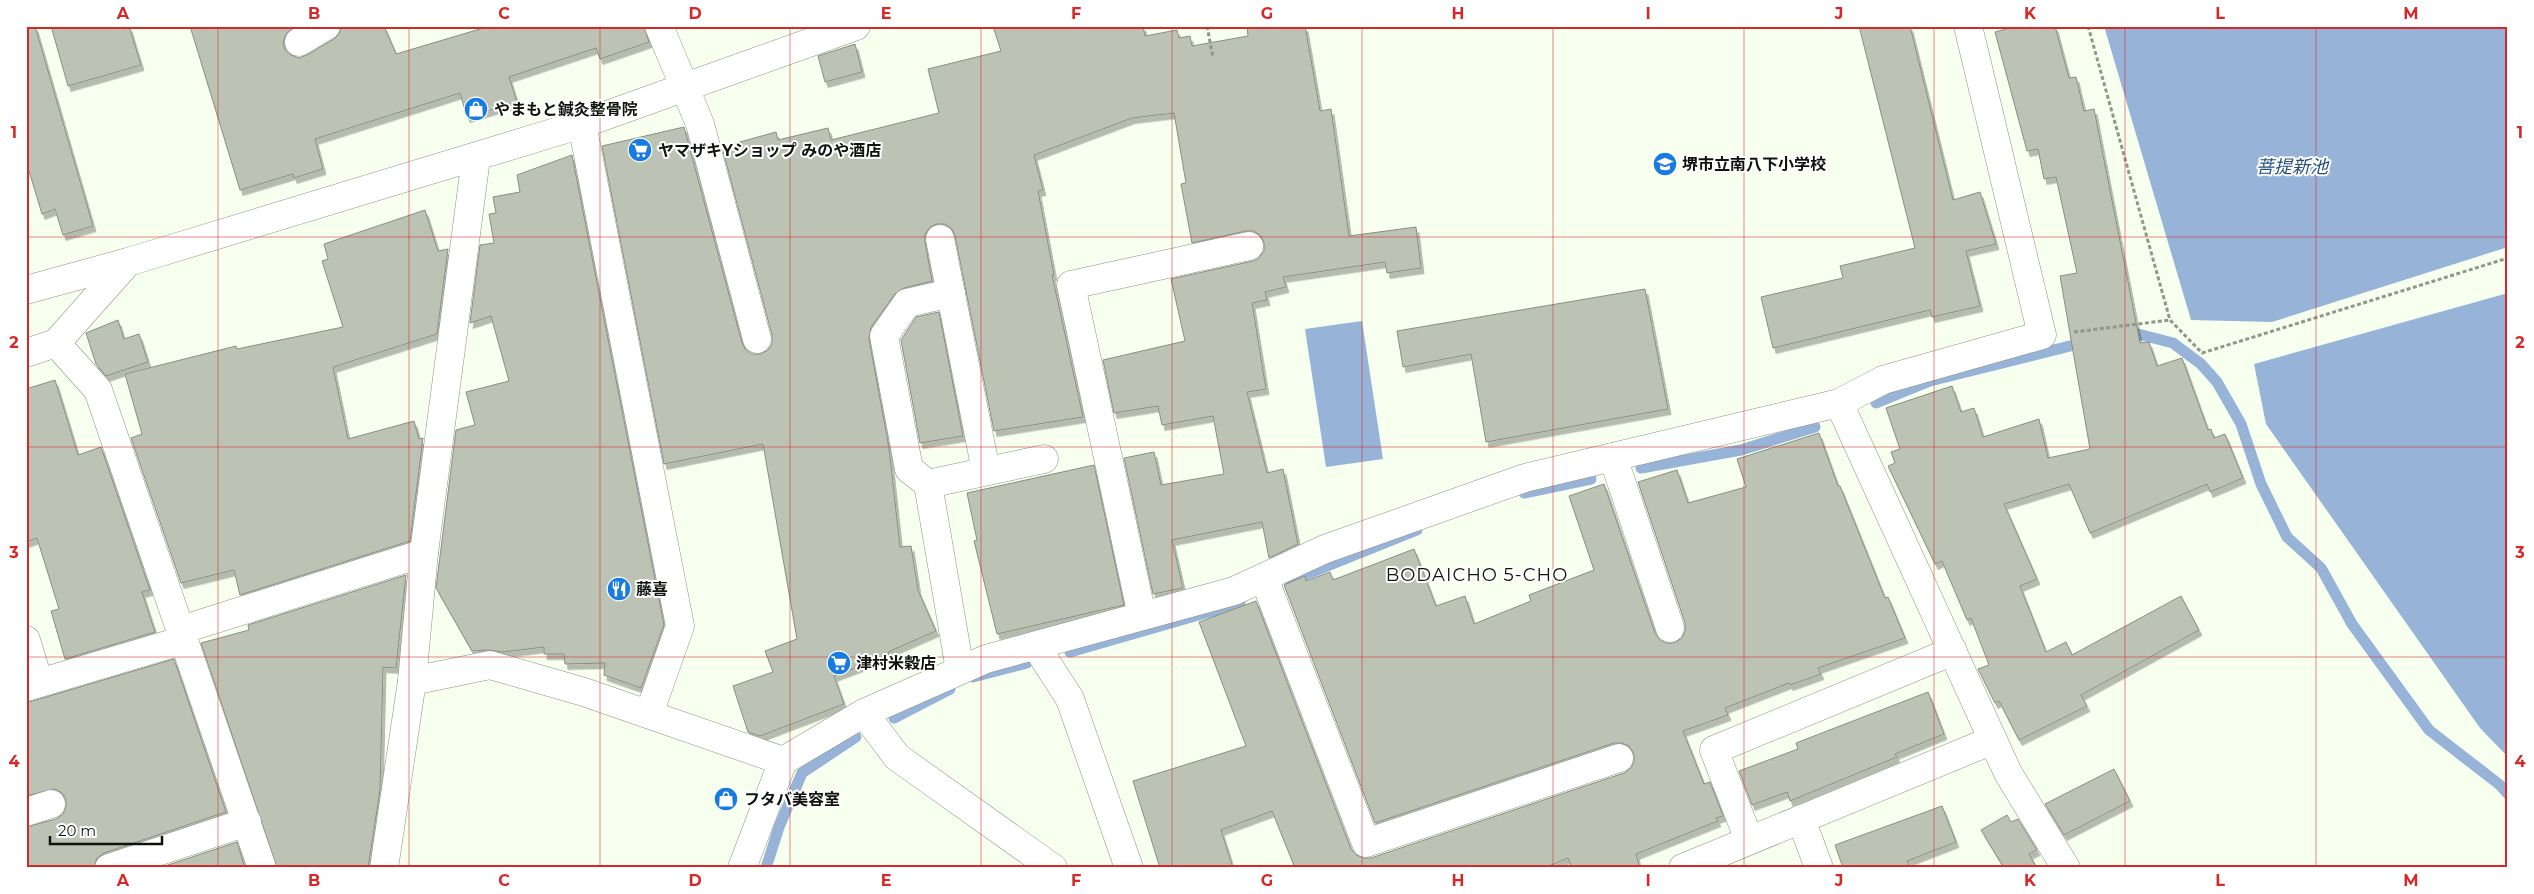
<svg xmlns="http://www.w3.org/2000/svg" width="2534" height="894" font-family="Montserrat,'Noto Sans JP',sans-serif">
<defs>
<filter id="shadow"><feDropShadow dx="3" dy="5.5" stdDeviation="0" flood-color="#0004"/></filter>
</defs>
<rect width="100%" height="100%" fill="#f7ffef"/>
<g fill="#97b3d8">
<polygon points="2104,26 2508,26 2508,247 2272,322 2191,320"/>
<polygon points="2508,293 2508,757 2480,728 2266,424 2254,364"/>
<polygon points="1362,321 1383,459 1326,467 1305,329"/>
</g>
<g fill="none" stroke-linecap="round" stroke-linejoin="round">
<g stroke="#97b3d8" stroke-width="11">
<polyline points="2124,335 2134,333 2173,343 2201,364 2217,382 2241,424 2261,484 2287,537 2321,568 2352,624 2429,730 2500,785 2508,794"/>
<polyline points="1876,403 1930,381 2086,342"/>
<polyline points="1641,468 1741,450 1815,427"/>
<polyline points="1524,493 1591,479"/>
<polyline points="1290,581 1417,530"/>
<polyline points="1070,652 1240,603"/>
<polyline points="973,677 1027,663"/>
<polyline points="894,718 950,689"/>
<polyline points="766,868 779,827 802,773 856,737"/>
</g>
</g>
<g fill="#bcc3b4" stroke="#888f81" filter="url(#shadow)">
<polygon points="32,26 35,26 93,226 63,235 55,209 42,214 26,161 26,27"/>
<polygon points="51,26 129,26 141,65 68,86"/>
<polygon points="190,26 295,26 286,34 283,43 285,50 291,55 299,58 307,55 334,39 339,34 342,26 384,26 396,54 490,26 644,26 649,42 600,59 596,48 509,77 517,102 467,117 460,93 315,139 323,169 294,178 293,174 240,190"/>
<polygon points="993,26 1143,26 1145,36 1177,30 1179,38 1190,36 1192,46 1248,36 1247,26 1305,26 1320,111 1331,109 1349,236 1416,227 1421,268 1387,273 1385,262 1283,277 1286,287 1265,292 1267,300 1252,303 1266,389 1247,392 1267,473 1283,469 1298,544 1269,558 1262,522 1172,540 1183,588 1153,594 1124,458 1154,452 1161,485 1224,474 1213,416 1162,425 1158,406 1114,413 1103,360 1185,341 1171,279 1253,261 1259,258 1264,251 1264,243 1261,236 1254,231 1246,231 1192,243 1181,184 1186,183 1174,113 1132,118 1034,155 1043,190 1038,191 1054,275 1052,275 1083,417 994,431 955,236 952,229 945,224 937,224 930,227 925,234 925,242 932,281 904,288 895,294 871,327 869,339 889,448 900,547 911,546 918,590 936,631 888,652 889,655 834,676 844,704 760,736 748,732 733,686 773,672 765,651 797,639 763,444 664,464 602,146 684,127 742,343 746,350 752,354 761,354 768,350 772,344 772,335 722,147 776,132 778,140 828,128 831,140 939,113 928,69 1001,51"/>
<polygon points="1859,26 1910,26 1953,200 1980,192 1996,244 1966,251 1980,306 1932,317 1930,310 1773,348 1761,297 1843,278 1840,266 1915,248"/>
<polygon points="2017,26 2055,26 2069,78 2076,77 2084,111 2094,109 2140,343 2149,342 2157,366 2182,358 2208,430 2211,429 2214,438 2225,434 2243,478 2210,492 2207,484 2090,533 2069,484 2004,504 2037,579 2020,586 2046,652 2066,642 2072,655 2181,596 2199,630 2081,695 2087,706 2019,740 1999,701 1995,703 1978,669 1989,665 1971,618 1967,620 1942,561 1935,564 1888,466 1895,463 1891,452 1900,449 1886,408 1952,386 1961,412 1974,408 1983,437 2039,419 2048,458 2090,449 2060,276 2077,273 2056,177 2044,179 2038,149 2027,151 1995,32"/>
<polygon points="855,44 862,72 825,82 818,56"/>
<polygon points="572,155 664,625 641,688 604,675 605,663 565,664 564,654 544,654 544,647 503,652 487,650 472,651 436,588 456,430 475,425 466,392 509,381 491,316 470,323 480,245 494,243 489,214 496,213 493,197 520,192 517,175"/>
<polygon points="425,210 438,251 448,249 437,334 333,367 348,439 414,421 419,439 423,438 410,541 240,595 234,570 181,583 131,438 142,434 125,374 236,346 237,349 343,327 322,261 328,259 324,244"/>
<polygon points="1645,289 1668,409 1486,442 1471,354 1403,367 1397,331"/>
<polygon points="939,312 963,436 920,443 901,340 916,317"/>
<polygon points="118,320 124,339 139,334 148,362 106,376 96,364 86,333"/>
<polygon points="55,380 78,455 101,447 150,590 142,592 155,632 65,659 51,611 59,609 37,538 26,542 26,389"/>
<polygon points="1819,433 1838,486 1840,486 1885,598 1888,597 1905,638 1818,668 1821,674 1790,685 1789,683 1725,708 1728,715 1683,731 1704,784 1710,782 1723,816 1716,818 1718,821 1636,854 1640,868 1572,868 1568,858 1544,868 1295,868 1272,811 1221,830 1233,868 1160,868 1133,781 1246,746 1199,622 1256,601 1351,849 1356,855 1364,858 1371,858 1624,773 1631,768 1634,762 1634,754 1629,746 1622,743 1614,743 1375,823 1284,585 1305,576 1306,581 1330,572 1333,580 1414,549 1436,606 1465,596 1474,624 1531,601 1529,595 1594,570 1569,496 1604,484 1655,633 1660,640 1666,643 1674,643 1682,638 1685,631 1685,623 1638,482 1677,470 1688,503 1746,487 1737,459"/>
<polygon points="1094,465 1124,605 997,634 974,541 977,540 967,493"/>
<polygon points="406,575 396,668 383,667 380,790 368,868 277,868 201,643 249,630 248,625"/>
<polygon points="174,659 226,812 104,853 97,858 94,868 26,868 26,827 56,819 63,814 66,807 66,799 62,793 55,789 26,796 26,703"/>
<polygon points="1928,692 1944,734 1895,754 1897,757 1790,801 1787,792 1752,805 1739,771 1798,749 1796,743"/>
<polygon points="2114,769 2130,801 2064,835 2045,804"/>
<polygon points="1942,806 1956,842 1907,861 1910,868 1843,868 1835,845"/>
<polygon points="2007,815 2011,822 2018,819 2037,850 2029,854 2037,868 2004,868 1981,830"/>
<polygon points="237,842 245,868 159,868"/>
</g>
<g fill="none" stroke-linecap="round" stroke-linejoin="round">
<g stroke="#8d9385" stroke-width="29">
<g id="minor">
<polyline points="659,26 700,124 757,339"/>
<polyline points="1968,26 2042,335 1883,380 1839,403 2008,773 2066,868"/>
<polyline points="299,42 326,26"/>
<polyline points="582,124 680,626 649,714"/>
<polyline points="940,239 986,471"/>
<polyline points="26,290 128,262 582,124 856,26"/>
<polyline points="951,293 907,303 884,336 909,469 928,484 1044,459"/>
<polyline points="56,343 98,390 262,868"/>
<polyline points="26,353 56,343 128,262"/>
<polyline points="1613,457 1670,628"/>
<polyline points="928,484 960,670"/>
<polyline points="1264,578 1366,843 1619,758"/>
<polyline points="1142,616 1071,285 1249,246"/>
<polyline points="181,630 424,553"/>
<polyline points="26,640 39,683"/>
<polyline points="1036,646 1070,699 1129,868"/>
<polyline points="412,681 490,665 584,692 783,761"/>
<polyline points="26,687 184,640"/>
<polyline points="864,713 897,757 1053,868"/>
<polyline points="26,812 51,804"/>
<polyline points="1801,819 1819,868"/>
<polyline points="1749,840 1714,750 1953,651"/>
<polyline points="109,868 247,822"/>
<polyline points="384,868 412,681 424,553 476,158"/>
<polyline points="742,868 783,761 864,713 986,659 1234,591 1325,549 1525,478 1839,403"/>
<polyline points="1683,868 1993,740"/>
</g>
</g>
<g stroke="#91978b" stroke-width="3" stroke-dasharray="4 2.5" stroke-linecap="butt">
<polyline points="1207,26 1213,58"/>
<polyline points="2088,26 2170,320 2202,353 2508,258"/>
<polyline points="2074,332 2170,320"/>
</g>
<use href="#minor" stroke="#fff" stroke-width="28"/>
</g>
<path fill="none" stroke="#d62828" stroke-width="1" stroke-opacity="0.55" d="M218,26V868M409,26V868M600,26V868M790,26V868M981,26V868M1172,26V868M1362,26V868M1553,26V868M1744,26V868M1934,26V868M2125,26V868M2316,26V868M26,237H2508M26,447H2508M26,657H2508"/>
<defs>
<g id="shop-disc" transform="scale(1.25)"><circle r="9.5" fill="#187be4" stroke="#fff"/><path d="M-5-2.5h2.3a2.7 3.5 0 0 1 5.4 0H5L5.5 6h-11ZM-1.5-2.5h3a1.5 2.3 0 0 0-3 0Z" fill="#fff"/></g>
<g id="supermarket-disc" transform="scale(1.25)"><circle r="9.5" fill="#187be4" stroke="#fff"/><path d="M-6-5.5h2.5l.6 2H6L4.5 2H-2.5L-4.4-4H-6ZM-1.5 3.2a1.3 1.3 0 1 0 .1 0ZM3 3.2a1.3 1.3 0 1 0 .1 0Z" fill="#fff"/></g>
<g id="school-disc" transform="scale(1.25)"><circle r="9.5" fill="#187be4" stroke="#fff"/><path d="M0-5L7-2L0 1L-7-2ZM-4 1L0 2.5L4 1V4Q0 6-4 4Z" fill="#fff"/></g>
<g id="restaurant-disc" transform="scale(1.25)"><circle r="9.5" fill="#187be4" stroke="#fff"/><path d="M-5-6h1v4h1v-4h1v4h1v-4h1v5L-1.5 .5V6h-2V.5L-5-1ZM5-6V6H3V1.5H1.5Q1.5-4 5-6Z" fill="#fff"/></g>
</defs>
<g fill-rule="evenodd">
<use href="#shop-disc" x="476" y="109"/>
<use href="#supermarket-disc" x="640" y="150"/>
<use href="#school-disc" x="1665" y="164"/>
<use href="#restaurant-disc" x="619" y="589"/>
<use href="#supermarket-disc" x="839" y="663"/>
<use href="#shop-disc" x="726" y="799"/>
</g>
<g text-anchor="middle" stroke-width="4" stroke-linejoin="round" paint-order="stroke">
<g font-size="16" font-weight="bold" fill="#10130d" stroke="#fff" text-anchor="start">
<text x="494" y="115">やまもと鍼灸整骨院</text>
<text x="658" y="156">ヤマザキYショップ みのや酒店</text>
<text x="1682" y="170">堺市立南八下小学校</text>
<text x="636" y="595">藤喜</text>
<text x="856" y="669">津村米穀店</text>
<text x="744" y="805">フタバ美容室</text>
</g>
<g font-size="18" font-style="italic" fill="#264d7d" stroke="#fff">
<text x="2292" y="173">菩提新池</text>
</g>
<g font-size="18" letter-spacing="1" fill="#10130d" stroke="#fff">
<text x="1477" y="581">BODAICHO 5-CHO</text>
</g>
</g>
<rect width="2534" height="894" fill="none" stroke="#ffffff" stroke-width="55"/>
<path d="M50 836v8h112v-8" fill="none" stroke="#10130d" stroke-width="2.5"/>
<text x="58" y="836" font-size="15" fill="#10130d" stroke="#ffffff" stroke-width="4" paint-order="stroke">20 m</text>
<rect x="28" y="28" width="2478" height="838" fill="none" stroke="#d62828" stroke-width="2"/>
<g font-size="16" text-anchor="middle" font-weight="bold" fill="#d62828">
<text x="123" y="19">A</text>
<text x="314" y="19">B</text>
<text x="504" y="19">C</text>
<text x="695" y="19">D</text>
<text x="886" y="19">E</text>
<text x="1076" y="19">F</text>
<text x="1267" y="19">G</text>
<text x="1458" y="19">H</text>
<text x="1648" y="19">I</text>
<text x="1839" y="19">J</text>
<text x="2030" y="19">K</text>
<text x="2220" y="19">L</text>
<text x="2411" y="19">M</text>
<text x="14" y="138">1</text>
<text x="2520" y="138">1</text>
<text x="14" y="348">2</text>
<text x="2520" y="348">2</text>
<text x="14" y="558">3</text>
<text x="2520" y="558">3</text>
<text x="14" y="767">4</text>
<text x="2520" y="767">4</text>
<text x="123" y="886">A</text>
<text x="314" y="886">B</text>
<text x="504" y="886">C</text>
<text x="695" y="886">D</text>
<text x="886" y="886">E</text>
<text x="1076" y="886">F</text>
<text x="1267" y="886">G</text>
<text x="1458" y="886">H</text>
<text x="1648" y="886">I</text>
<text x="1839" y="886">J</text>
<text x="2030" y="886">K</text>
<text x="2220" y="886">L</text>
<text x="2411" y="886">M</text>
</g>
</svg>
